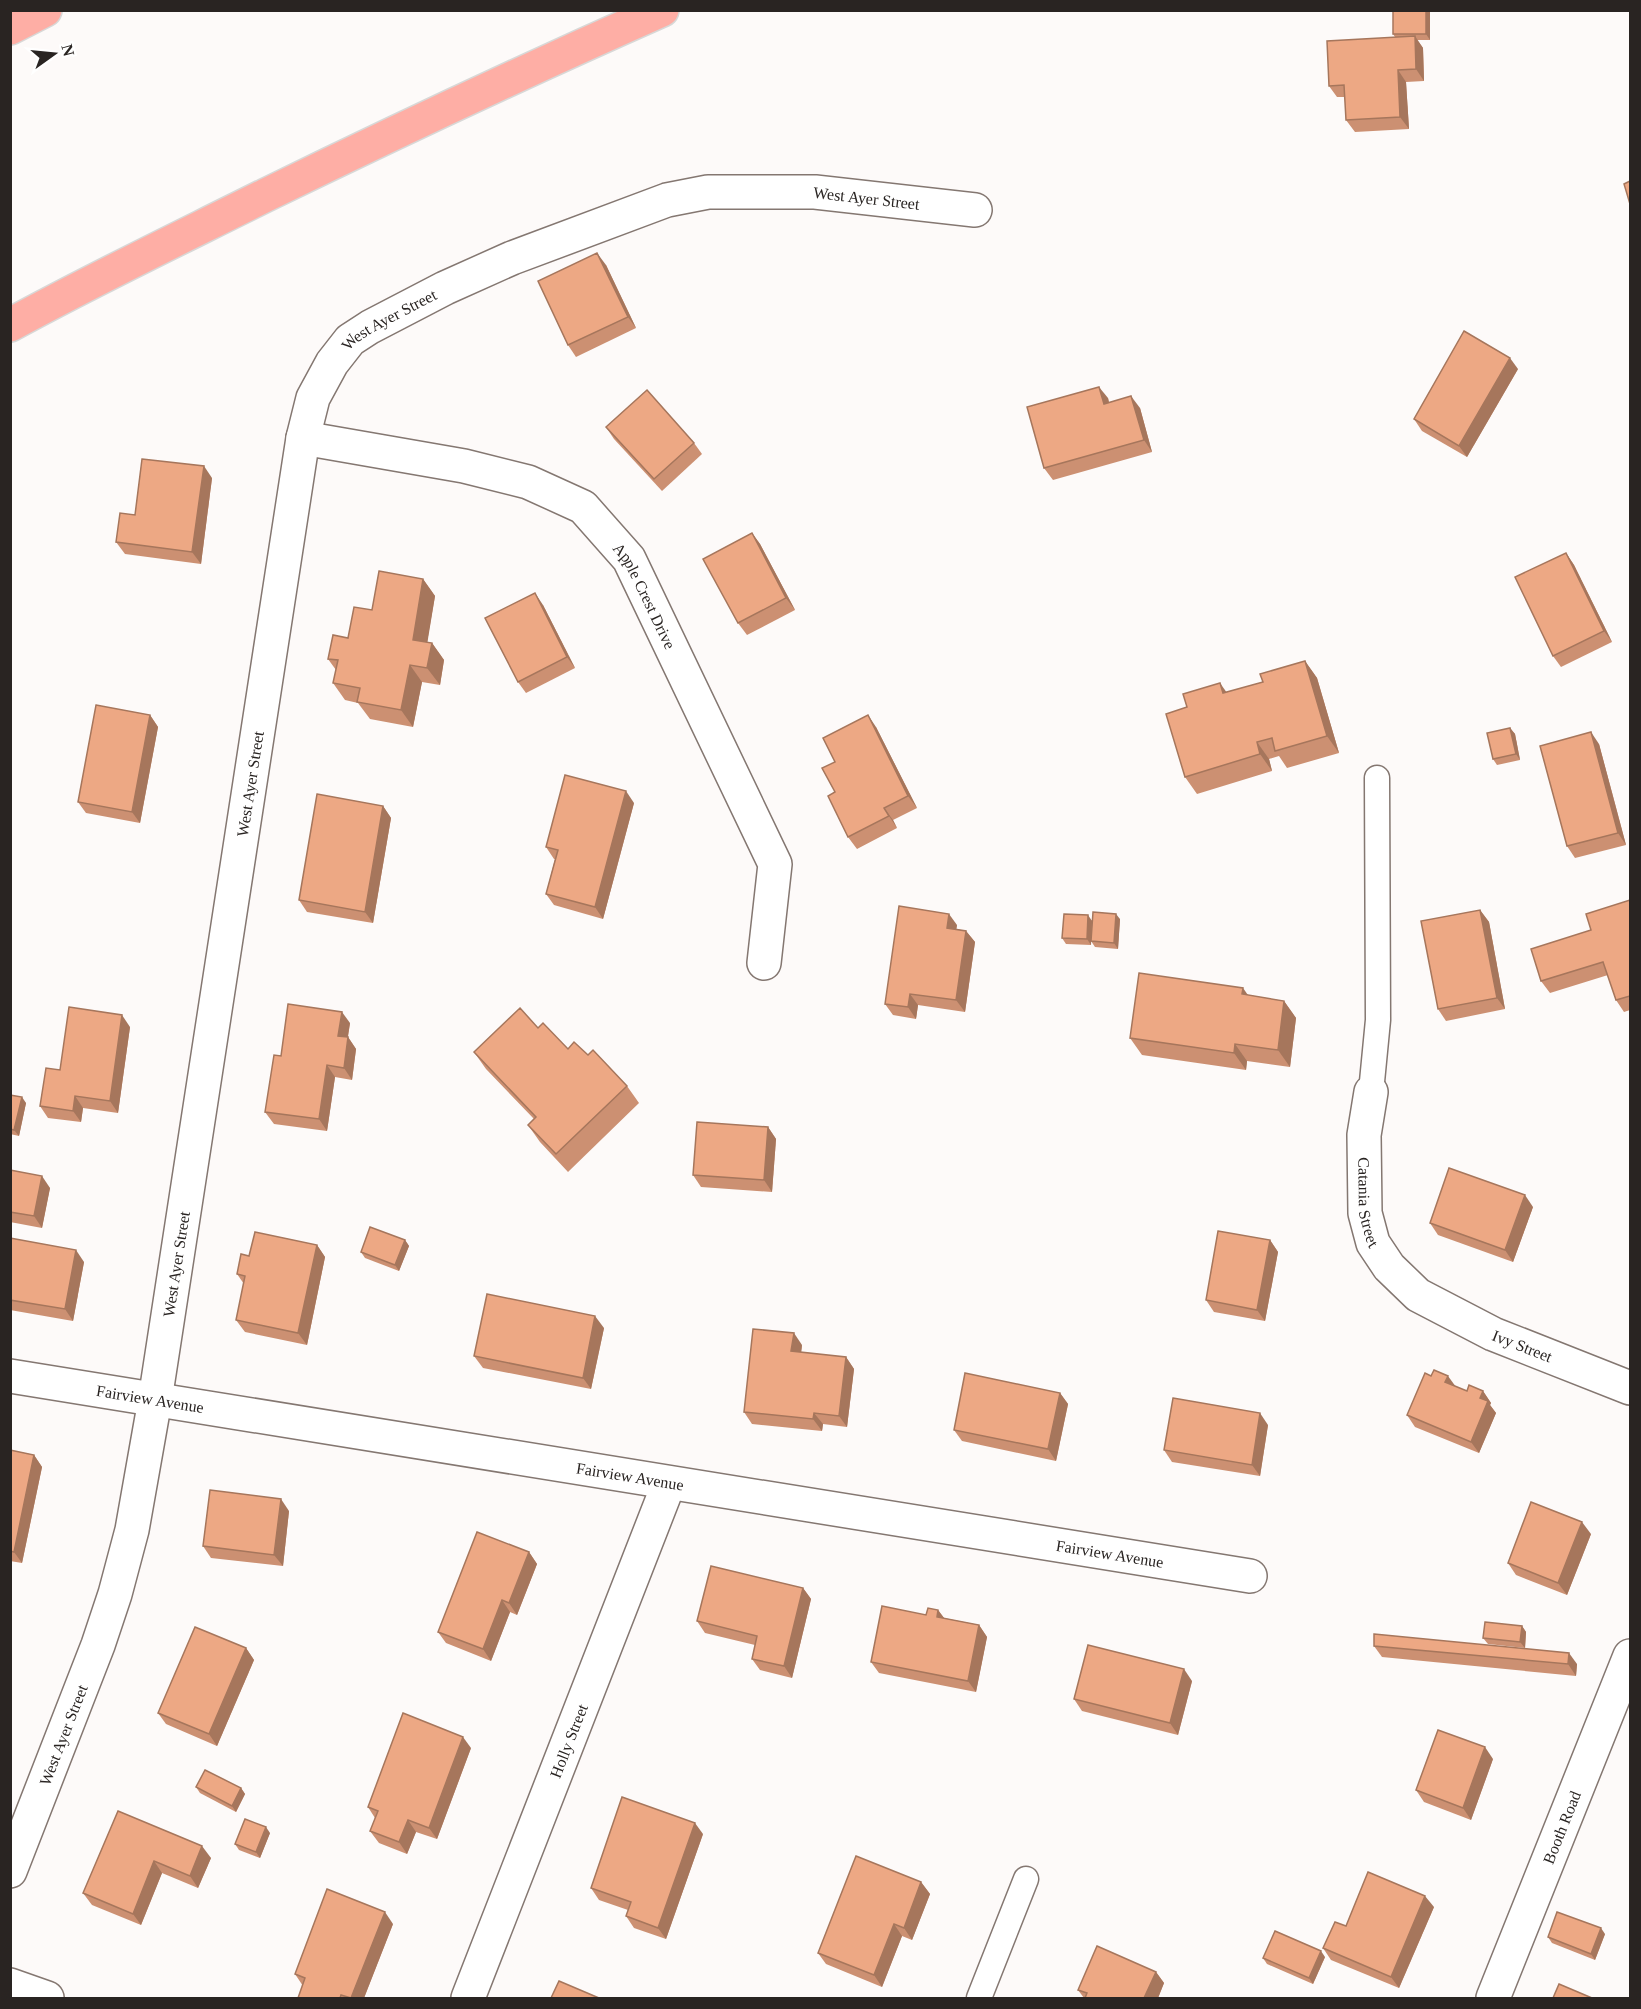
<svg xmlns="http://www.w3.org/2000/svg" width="1641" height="2009" font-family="'Times New Roman',serif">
<rect width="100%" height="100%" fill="#fdfaf9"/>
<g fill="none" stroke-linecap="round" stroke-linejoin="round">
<g stroke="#847771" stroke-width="27">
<g id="service">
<polyline points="1371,1092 1378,1020 1377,778"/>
<polyline points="979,1998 1026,1879"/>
</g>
</g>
<g stroke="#847771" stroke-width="36">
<g id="minor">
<path id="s1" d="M303,438L464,466L528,482L583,507L629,559L775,864L764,963"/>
<path id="s2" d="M1371,1092L1364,1135L1365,1213L1373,1243L1389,1267L1418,1295L1493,1334L1630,1388"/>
<path id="s3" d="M10,1376L1250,1576"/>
<path id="s4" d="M10,1871L98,1645L115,1594L132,1530L155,1400L303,438L313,398L332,363L350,340L370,327L445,288L512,258L667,200L708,192H815L975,210"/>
<polyline points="10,1985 47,1998"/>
<path id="s5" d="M468,1998L669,1483"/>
<path id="s6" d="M1493,1998L1630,1656"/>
</g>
</g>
<g stroke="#d8d8d7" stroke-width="36">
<g id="motorway">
<polyline points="10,28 45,10"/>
<path d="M10,325C94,279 180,238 266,195C397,131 529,69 662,10"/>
</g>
</g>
<use href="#service" stroke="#fff" stroke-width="24"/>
<use href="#minor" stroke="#fff" stroke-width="33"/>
<use href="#motorway" stroke="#feaea5" stroke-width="33"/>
</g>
<g fill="#cc9072">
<polygon points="1430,10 1430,40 1417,40 1423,48 1424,81 1406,82 1409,129 1355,132 1346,120 1345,97 1337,97 1329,86 1395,37 1393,34"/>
<polygon points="606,265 636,328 576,357 568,345"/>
<polygon points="1518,369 1467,457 1422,431 1414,419"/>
<polygon points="1108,398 1109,403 1140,408 1152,452 1053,480 1044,468"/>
<polygon points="606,427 694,443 702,454 662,491 614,439"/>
<polygon points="212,478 201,564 125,554 116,542 135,515"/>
<polygon points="752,533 760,544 795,610 747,635 738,623"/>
<polygon points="1566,553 1574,565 1612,642 1561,667 1553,656"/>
<polygon points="423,579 435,596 427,642 432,643 444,660 440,685 422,682 413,727 370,719 358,703 345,700 333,683 336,670 328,659 372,610"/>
<polygon points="543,605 575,668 526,693 518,682"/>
<polygon points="1305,661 1317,678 1339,753 1287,768 1279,756 1269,759 1272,771 1197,794 1185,777 1187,707 1227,692 1263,682"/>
<polygon points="150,715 158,727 140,823 86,813 78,802"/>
<polygon points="876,727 917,808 893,820 897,828 857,849 848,837 835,792 835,762"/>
<polygon points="1510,728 1515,734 1520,760 1497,765 1493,759"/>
<polygon points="1599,744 1626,845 1575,858 1567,846"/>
<polygon points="634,803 603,919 554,905 546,894 555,859 554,859 546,847"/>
<polygon points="383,806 391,818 373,923 307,912 299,900"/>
<polygon points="1630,900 1630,1010 1624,1012 1616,1000 1608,975 1550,993 1541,981 1591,930"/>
<polygon points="1480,910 1489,922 1505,1009 1446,1021 1438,1009"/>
<polygon points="1120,919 1118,949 1095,947 1091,941 1091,945 1066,944 1062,938 1092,920"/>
<polygon points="957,925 956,929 966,931 975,942 965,1012 918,1005 916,1019 893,1015 885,1004"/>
<polygon points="1248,995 1284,1001 1296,1018 1290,1067 1247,1061 1246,1070 1142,1055 1130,1038"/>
<polygon points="350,1023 348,1037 356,1049 352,1080 335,1077 327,1131 274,1124 265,1112 281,1056"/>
<polygon points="130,1027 118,1113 83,1108 81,1122 48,1118 40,1106 60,1070"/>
<polygon points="538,1028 568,1049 588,1055 627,1086 639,1103 568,1172 540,1142 528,1125 534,1119 486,1069 474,1052"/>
<polygon points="10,1095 26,1103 19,1136 10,1134"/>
<polygon points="768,1127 776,1139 772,1192 701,1187 693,1175"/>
<polygon points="10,1170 50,1188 42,1228 10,1222"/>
<polygon points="1533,1207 1513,1262 1438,1235 1430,1223"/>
<polygon points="10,1238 84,1262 73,1321 10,1310"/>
<polygon points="405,1240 409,1246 399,1271 365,1258 361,1252"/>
<polygon points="1270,1240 1278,1252 1265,1321 1214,1312 1206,1300"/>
<polygon points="317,1245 325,1257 307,1345 245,1332 236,1320 244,1284 237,1274 249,1256"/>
<polygon points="604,1328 591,1389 483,1368 474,1356"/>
<polygon points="802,1345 801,1352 846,1357 854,1369 847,1427 823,1424 822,1431 752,1424 744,1412"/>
<polygon points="1455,1386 1467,1391 1483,1391 1491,1403 1490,1405 1496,1413 1479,1453 1415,1427 1407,1415"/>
<polygon points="1060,1393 1068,1404 1056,1461 962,1441 954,1430"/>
<polygon points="1268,1425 1260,1476 1172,1462 1164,1450"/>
<polygon points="10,1450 34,1455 42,1467 22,1563 10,1561"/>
<polygon points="289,1511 283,1566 211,1558 203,1546"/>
<polygon points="1591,1534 1567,1595 1516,1575 1508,1563"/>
<polygon points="529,1552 537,1564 517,1615 510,1612 491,1661 446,1643 438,1632"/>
<polygon points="803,1588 811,1599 792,1678 760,1670 752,1659 755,1645 705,1633 697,1621"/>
<polygon points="938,1610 944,1618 979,1625 987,1637 976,1692 879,1673 871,1662 926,1615"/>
<polygon points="1522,1626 1526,1632 1525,1648 1488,1644 1483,1638"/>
<polygon points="1374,1646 1577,1664 1576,1676 1382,1657"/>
<polygon points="246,1648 254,1660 217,1746 166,1724 158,1713"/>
<polygon points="1192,1681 1178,1735 1082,1711 1074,1699"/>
<polygon points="471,1748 437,1839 416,1832 407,1854 379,1843 370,1831 375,1818 368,1807"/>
<polygon points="1493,1759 1471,1820 1424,1802 1416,1790"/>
<polygon points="196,1787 241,1788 245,1794 236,1812 200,1793"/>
<polygon points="118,1811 211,1858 198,1888 162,1873 141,1925 92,1905 83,1893"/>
<polygon points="270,1833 260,1858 239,1850 235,1844"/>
<polygon points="703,1834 666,1939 634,1928 626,1916 628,1910 599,1900 591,1888"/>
<polygon points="921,1882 930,1894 912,1940 902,1936 882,1987 826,1964 818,1953"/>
<polygon points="1434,1907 1399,1988 1331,1960 1323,1948 1346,1926"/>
<polygon points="393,1924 364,1998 298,1998 303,1986 295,1974"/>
<polygon points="1605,1934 1595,1960 1552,1943 1548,1937"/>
<polygon points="1325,1957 1313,1984 1267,1964 1263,1958"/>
<polygon points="1156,1972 1164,1983 1158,1998 1084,1998 1078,1990"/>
</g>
<g fill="#a6765c">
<polygon points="1426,10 1430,10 1430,40 1426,34"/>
<polygon points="1415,36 1423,48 1424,81 1416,69"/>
<polygon points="1398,70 1406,82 1409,129 1400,117"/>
<polygon points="597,253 606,265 636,328 628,317"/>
<polygon points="1510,358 1518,369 1467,457 1459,446"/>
<polygon points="1099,387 1108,398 1112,416 1104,404"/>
<polygon points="1131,396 1140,408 1152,452 1144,440"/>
<polygon points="204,466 212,478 201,564 192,552"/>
<polygon points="752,533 760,544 795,610 786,598"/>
<polygon points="1566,553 1574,565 1612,642 1604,631"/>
<polygon points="423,579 435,596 425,657 413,640"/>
<polygon points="535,593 543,605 575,668 567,657"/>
<polygon points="432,643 444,660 440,685 427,668"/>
<polygon points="1305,661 1317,678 1339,753 1327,736"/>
<polygon points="410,665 422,682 413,727 401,710"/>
<polygon points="1220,683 1232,700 1223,693"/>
<polygon points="150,715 158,727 140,823 132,812"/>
<polygon points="868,715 876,727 917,808 908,796"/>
<polygon points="1510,728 1515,734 1520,760 1516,754"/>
<polygon points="1591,732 1599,744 1626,845 1618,833"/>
<polygon points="1257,742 1269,759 1272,771 1260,754"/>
<polygon points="626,791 634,803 603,919 595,907"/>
<polygon points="383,806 391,818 373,923 365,912"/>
<polygon points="884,808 893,820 897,828 889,816"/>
<polygon points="1480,910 1489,922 1505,1009 1497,998"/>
<polygon points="949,914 957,925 955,939 947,928"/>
<polygon points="1116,914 1120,919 1118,949 1114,943"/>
<polygon points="1088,915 1092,921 1091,945 1087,939"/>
<polygon points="966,931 975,942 965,1012 956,1000"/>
<polygon points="1243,988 1255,1005 1242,994"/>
<polygon points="910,994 918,1005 916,1019 908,1007"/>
<polygon points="1284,1001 1296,1018 1290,1067 1278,1050"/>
<polygon points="342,1012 350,1023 346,1047 338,1036"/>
<polygon points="122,1015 130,1027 118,1113 110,1101"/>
<polygon points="348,1037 356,1049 352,1080 344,1068"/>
<polygon points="1235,1044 1247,1061 1246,1070 1234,1053"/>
<polygon points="327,1065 335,1077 327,1131 319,1119"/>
<polygon points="75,1096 83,1108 81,1122 73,1111"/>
<polygon points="22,1097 26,1103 19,1136 14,1130"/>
<polygon points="768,1127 776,1139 772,1192 764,1180"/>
<polygon points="42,1176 50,1188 42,1228 34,1216"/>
<polygon points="1525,1195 1533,1207 1513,1262 1505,1250"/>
<polygon points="405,1240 409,1246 399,1271 395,1265"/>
<polygon points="1270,1240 1278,1252 1265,1321 1257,1310"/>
<polygon points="317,1245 325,1257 307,1345 298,1333"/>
<polygon points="76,1250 84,1262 73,1321 65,1309"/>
<polygon points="595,1316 604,1328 591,1389 583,1378"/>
<polygon points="794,1333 802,1345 800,1363 791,1351"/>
<polygon points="846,1357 854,1369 847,1427 839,1416"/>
<polygon points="1448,1376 1456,1387 1445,1382"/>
<polygon points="1483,1391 1491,1403 1490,1405 1496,1413 1479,1453 1471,1442 1480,1398"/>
<polygon points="1060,1393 1068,1404 1056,1461 1048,1449"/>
<polygon points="814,1413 823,1424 822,1431 813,1419"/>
<polygon points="1260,1413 1268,1425 1260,1476 1252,1465"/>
<polygon points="34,1455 42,1467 22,1563 14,1552"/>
<polygon points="281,1499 289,1511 283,1566 274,1555"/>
<polygon points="1582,1522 1591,1534 1567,1595 1558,1583"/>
<polygon points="529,1552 537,1564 517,1615 509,1603"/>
<polygon points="803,1588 811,1599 792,1678 784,1666"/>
<polygon points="502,1600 510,1612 491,1661 483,1649"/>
<polygon points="938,1610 947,1622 937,1617"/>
<polygon points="979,1625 987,1637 976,1692 968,1681"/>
<polygon points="1522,1626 1526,1632 1525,1648 1520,1642"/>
<polygon points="246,1648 254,1660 217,1746 209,1734"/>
<polygon points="1569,1653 1577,1664 1576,1676 1568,1664"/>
<polygon points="1184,1669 1192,1681 1178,1735 1170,1723"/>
<polygon points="463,1737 471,1748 437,1839 429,1828"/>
<polygon points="1485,1747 1493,1759 1471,1820 1463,1808"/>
<polygon points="241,1788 245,1794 236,1812 232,1806"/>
<polygon points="408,1820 416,1832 407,1854 399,1842"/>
<polygon points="695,1823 703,1834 666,1939 658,1928"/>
<polygon points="266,1827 270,1833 260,1858 256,1852"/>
<polygon points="202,1846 211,1858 198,1888 190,1876"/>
<polygon points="154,1861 162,1873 141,1925 133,1914"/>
<polygon points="921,1882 930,1894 912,1940 904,1928"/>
<polygon points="1425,1896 1434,1907 1399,1988 1391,1977"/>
<polygon points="385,1912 393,1924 364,1998 351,1998"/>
<polygon points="894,1924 902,1936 882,1987 874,1975"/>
<polygon points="1601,1928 1605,1934 1595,1960 1591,1954"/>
<polygon points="1321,1951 1325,1957 1313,1984 1309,1978"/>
<polygon points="1156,1972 1164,1983 1158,1998 1144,1998"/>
</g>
<g fill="#eda884" stroke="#a6765c" stroke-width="1.5">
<rect x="1393" y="10" width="33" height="24"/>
<polygon points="1415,36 1416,69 1398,70 1400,117 1346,120 1344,85 1329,86 1327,41"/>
<polygon points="1630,181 1630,204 1624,184"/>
<polygon points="597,253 628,317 568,345 538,281"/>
<polygon points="1464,331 1510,358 1459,446 1414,419"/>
<polygon points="1099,387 1104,404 1131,396 1144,440 1044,468 1027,407"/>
<polygon points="647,390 694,443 654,479 606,427"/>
<polygon points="142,459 204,466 192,552 116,542 120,513 135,515"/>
<polygon points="752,533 786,598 738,623 703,559"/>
<polygon points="1566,553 1604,631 1553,656 1515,577"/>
<polygon points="379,571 423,579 413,640 432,643 427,668 410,665 401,710 357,702 360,688 333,683 338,660 328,659 333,635 348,638 354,607 372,610"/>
<polygon points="535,593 567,657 518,682 485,618"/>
<polygon points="1305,661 1327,736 1275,751 1272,738 1257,742 1260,754 1185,777 1166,714 1187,707 1183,694 1220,683 1223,693 1263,682 1260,674"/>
<polygon points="96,705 150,715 132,812 78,802"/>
<polygon points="868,715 908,796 884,808 889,816 848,837 828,796 835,792 822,768 835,762 823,738"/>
<polygon points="1510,728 1516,754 1493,759 1487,733"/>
<polygon points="1591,732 1618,833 1567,846 1540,746"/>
<polygon points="565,775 626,791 595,907 546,894 558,850 546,847"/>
<polygon points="317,794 383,806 365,912 299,900"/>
<polygon points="1630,900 1630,996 1616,1000 1603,962 1541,981 1531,949 1591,930 1586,914"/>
<polygon points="899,906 949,914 947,928 966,931 956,1000 910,994 908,1007 885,1004"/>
<polygon points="1480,910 1497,998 1438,1009 1421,921"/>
<polygon points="1093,912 1116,914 1114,943 1091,941"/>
<polygon points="1064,914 1088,915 1087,939 1062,938"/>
<polygon points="1139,973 1243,988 1242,994 1284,1001 1278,1050 1235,1044 1234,1053 1130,1038"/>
<polygon points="288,1004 342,1012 338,1036 348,1037 344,1068 327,1065 319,1119 265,1112 274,1055 281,1056"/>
<polygon points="69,1007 122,1015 110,1101 75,1096 73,1111 40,1106 46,1068 60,1070"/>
<polygon points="520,1008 538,1028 543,1023 568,1049 574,1042 588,1055 593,1050 627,1086 556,1154 528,1125 536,1117 474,1052"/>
<polygon points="10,1095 22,1097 14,1130 10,1129"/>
<polygon points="697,1122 768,1127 764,1180 693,1175"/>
<polygon points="1449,1168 1525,1195 1505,1250 1430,1223"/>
<polygon points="10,1170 42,1176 34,1216 10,1212"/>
<polygon points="370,1227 405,1240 395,1265 361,1252"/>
<polygon points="1218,1231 1270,1240 1257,1310 1206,1300"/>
<polygon points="255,1232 317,1245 298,1333 236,1320 245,1276 237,1274 241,1254 249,1256"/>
<polygon points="10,1238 76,1250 65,1309 10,1300"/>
<polygon points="487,1294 595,1316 583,1378 474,1356"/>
<polygon points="753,1329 794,1333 791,1351 846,1357 839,1416 814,1413 813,1419 744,1412"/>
<polygon points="1434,1370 1448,1376 1445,1382 1467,1391 1469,1385 1483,1391 1480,1398 1488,1401 1471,1442 1407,1415 1425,1373 1431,1376"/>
<polygon points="965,1373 1060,1393 1048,1449 954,1430"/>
<polygon points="1173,1398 1260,1413 1252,1465 1164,1450"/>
<polygon points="10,1450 34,1455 14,1552 10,1551"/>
<polygon points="210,1490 281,1499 274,1555 203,1546"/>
<polygon points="1531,1502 1582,1522 1558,1583 1508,1563"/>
<polygon points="477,1532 529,1552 509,1603 502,1600 483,1649 438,1632"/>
<polygon points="711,1566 803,1588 784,1666 752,1659 757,1636 697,1621"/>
<polygon points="882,1606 926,1615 928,1608 938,1610 937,1617 979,1625 968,1681 871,1662"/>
<polygon points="1485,1622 1522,1626 1520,1642 1483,1638"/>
<polygon points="195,1627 246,1648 209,1734 158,1713"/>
<polygon points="1374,1634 1569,1653 1568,1664 1374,1646"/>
<polygon points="1088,1645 1184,1669 1170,1723 1074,1699"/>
<polygon points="403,1713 463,1737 429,1828 408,1820 399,1842 370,1831 378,1811 368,1807"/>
<polygon points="1438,1730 1485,1747 1463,1808 1416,1790"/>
<polygon points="205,1770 241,1788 232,1806 196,1787"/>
<polygon points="622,1797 695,1823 658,1928 626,1916 631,1902 591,1888"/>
<polygon points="118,1811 202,1846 190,1876 154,1861 133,1914 83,1893"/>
<polygon points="245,1819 266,1827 256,1852 235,1844"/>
<polygon points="856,1856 921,1882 904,1928 894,1924 874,1975 818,1953"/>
<polygon points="1368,1872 1425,1896 1391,1977 1323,1948 1335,1922 1346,1926"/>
<polygon points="327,1889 385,1912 351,1998 341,1995 340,1998 298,1998 305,1978 295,1974"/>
<polygon points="1557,1912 1601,1928 1591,1954 1548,1937"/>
<polygon points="1275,1931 1321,1951 1309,1978 1263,1958"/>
<polygon points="1097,1946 1156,1972 1144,1998 1085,1998 1087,1993 1078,1990"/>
<polygon points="559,1981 599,1998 551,1998"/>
<polygon points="1559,1984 1592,1998 1553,1998"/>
</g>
<g text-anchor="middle" stroke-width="4.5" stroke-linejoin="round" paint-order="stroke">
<g font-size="16" fill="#292422" stroke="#fff">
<text dy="6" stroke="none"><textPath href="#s4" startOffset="2126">West Ayer Street</textPath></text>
<text dy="6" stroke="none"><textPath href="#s4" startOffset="1622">West Ayer Street</textPath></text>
<text dy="6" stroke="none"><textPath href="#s1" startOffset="399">Apple Crest Drive</textPath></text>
<text dy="6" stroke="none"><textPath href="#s4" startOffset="1118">West Ayer Street</textPath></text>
<text dy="6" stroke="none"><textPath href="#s2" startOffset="111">Catania Street</textPath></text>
<text dy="6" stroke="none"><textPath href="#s4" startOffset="632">West Ayer Street</textPath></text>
<text dy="6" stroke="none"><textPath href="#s2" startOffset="338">Ivy Street</textPath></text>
<text dy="6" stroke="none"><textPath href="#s3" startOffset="142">Fairview Avenue</textPath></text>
<text dy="6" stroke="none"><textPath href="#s3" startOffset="628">Fairview Avenue</textPath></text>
<text dy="6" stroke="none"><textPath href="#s3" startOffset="1114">Fairview Avenue</textPath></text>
<text dy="6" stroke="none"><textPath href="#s4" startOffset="146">West Ayer Street</textPath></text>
<text dy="6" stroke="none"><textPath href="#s5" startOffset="276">Holly Street</textPath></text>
<text dy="6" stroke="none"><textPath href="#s6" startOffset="184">Booth Road</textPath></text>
</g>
</g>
<rect width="1641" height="2009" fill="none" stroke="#292422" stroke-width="24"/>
<g transform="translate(54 54) rotate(75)" stroke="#ffffff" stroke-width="4.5" paint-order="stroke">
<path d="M0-4.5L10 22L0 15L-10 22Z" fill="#292422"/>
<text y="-9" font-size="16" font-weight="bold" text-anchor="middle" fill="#292422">N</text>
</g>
</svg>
